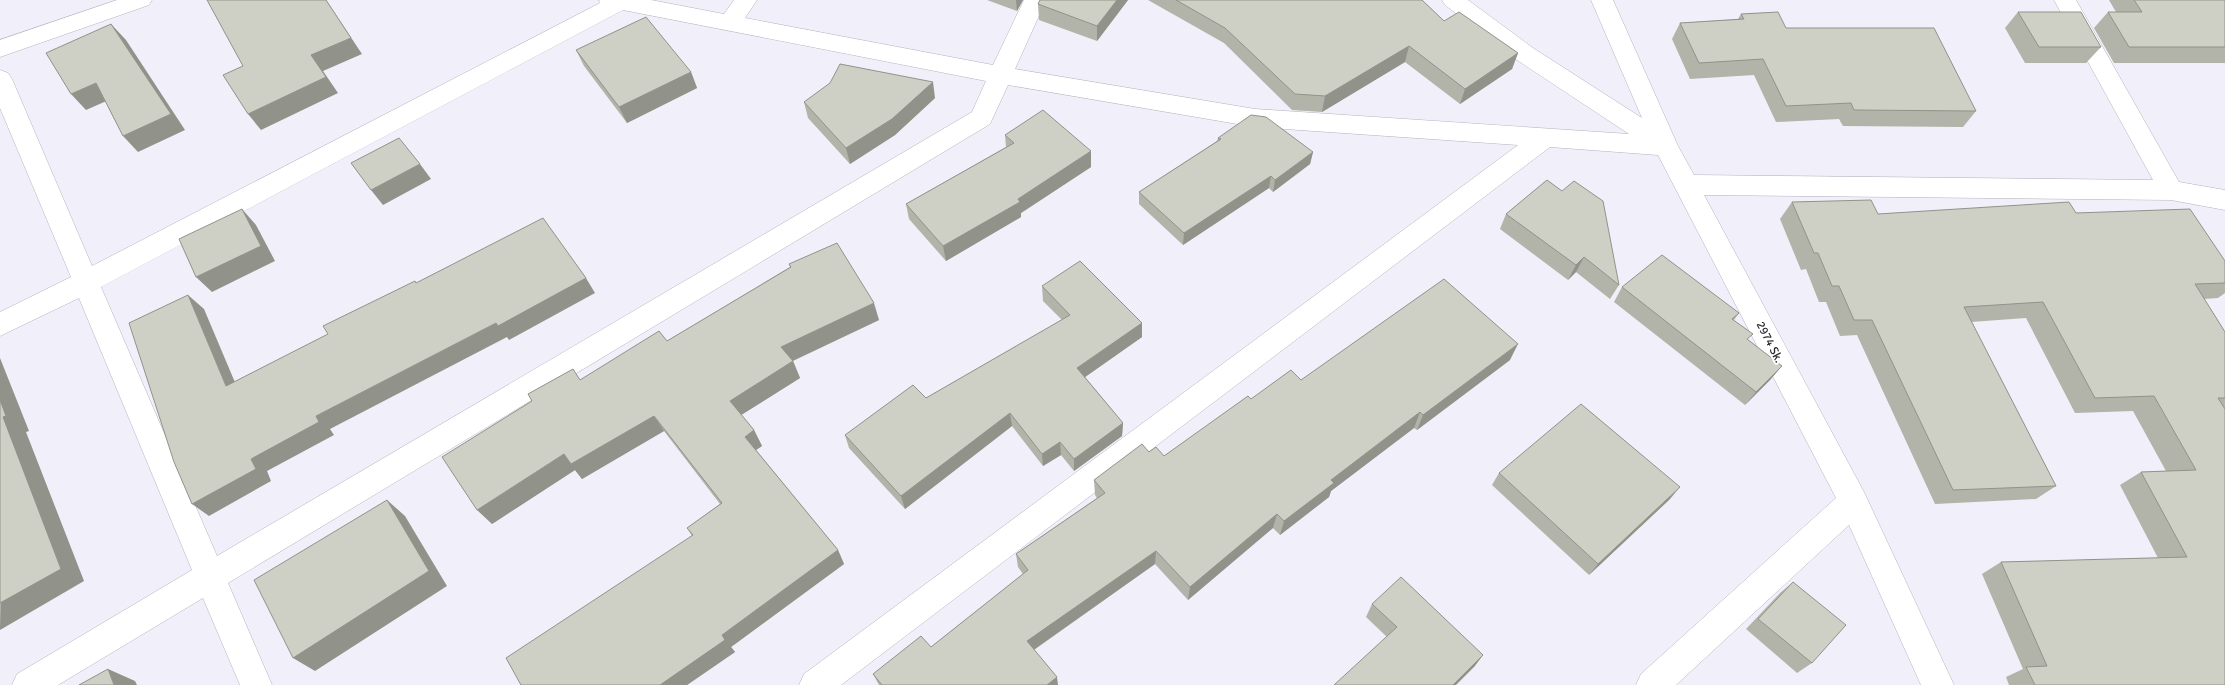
<svg xmlns="http://www.w3.org/2000/svg" width="2225" height="685" font-family="Signika,sans-serif">
<rect width="100%" height="100%" fill="#f1effa"/>
<g fill="none" stroke-linecap="round" stroke-linejoin="round">
<g stroke="#b4b2bd" stroke-width="1">
<g id="minor">
<polygon points="117,0 152,0 149,5 0,57 0,40"/>
<path d="M599,0H651L724,14L734,0H757L745,18L993,65L1024,0H1046L1015,69L1255,109L1629,134L1517,60L1445,5L1442,0H1468L1533,48L1642,118L1591,0H1613L1678,146L1694,175L2153,180L2054,0H2076L2179,182L2225,190V210L2171,200L1704,195L1864,492L1954,685H1921L1849,525L1676,685H1636L1641,674L1836,498L1658,155L1550,147L841,685H799L804,674L1518,145L1255,127L1008,85L990,124L228,583L272,685H240L203,598L58,685H12L17,674L192,570L79,298L0,336V312L71,277L0,108V70L8,73L12,79L92,266L600,3ZM623,10L986,81L972,112L217,556L101,287Z"/>
</g>
</g>
<use href="#minor" fill="#fff" fill-rule="evenodd"/>
</g>
<g fill="#b2b3a9">
<polygon points="987,0 1023,0 1017,11"/>
<polygon points="1040,0 1128,0 1097,41 1039,20 1038,4"/>
<polygon points="1148,0 1422,0 1444,21 1518,53 1512,69 1460,104 1405,62 1322,112 1292,110 1224,43"/>
<polygon points="2109,0 2225,0 2225,63 2114,63 2094,28 2108,12 2116,12"/>
<polygon points="2018,12 2101,47 2086,63 2025,63 2005,28"/>
<polygon points="1741,14 1786,28 1976,111 1963,127 1843,126 1839,119 1776,122 1754,75 1690,79 1672,39 1680,23 1738,19"/>
<polygon points="576,50 691,72 697,88 627,123 584,66"/>
<polygon points="935,98 895,135 850,164 808,118 804,102"/>
<polygon points="1005,135 1091,167 1021,213 1021,217 946,261 909,219 906,204 1006,147"/>
<polygon points="1218,138 1313,152 1310,164 1273,192 1269,188 1183,245 1139,204 1139,192 1217,141"/>
<polygon points="1547,180 1619,285 1610,299 1576,272 1568,280 1500,229 1506,214"/>
<polygon points="1792,202 1878,214 2076,213 2225,261 2225,293 2218,298 2204,299 2225,332 2225,685 2009,685 2006,677 2023,669 1982,574 2001,562 2158,558 2120,485 2141,472 2166,471 2133,411 2075,413 2026,318 1971,322 2056,486 2036,499 1935,504 1857,335 1840,336 1826,302 1819,302 1806,269 1801,270 1780,219"/>
<polygon points="789,264 879,320 793,361 800,378 741,415 754,430 762,446 756,450 838,550 844,564 731,647 735,652 687,685 692,536 687,528 720,504 664,431 582,479 575,470 492,524 667,341 790,267"/>
<polygon points="1042,286 1142,323 1142,337 1085,377 1123,423 1122,436 1074,471 1061,455 1043,466 1012,426 905,509 849,448 845,435 926,398 1062,320 1043,301"/>
<polygon points="1622,287 1739,313 1734,320 1748,340 1782,366 1770,380 1745,405 1614,302"/>
<polygon points="1510,360 1417,430 1414,428 1331,491 1329,497 1280,535 1273,528 1188,600 1155,564 1034,650 1058,685 879,685 873,674 931,647 1023,574 1018,567 1016,554 1097,498 1095,495 1094,480 1149,452 1164,456 1251,399 1301,380"/>
<polygon points="1499,473 1670,499 1589,575 1492,485"/>
<polygon points="1793,582 1812,663 1797,673 1746,629 1780,593"/>
<polygon points="1372,604 1483,655 1474,667 1387,637 1366,617"/>
</g>
<g fill="#91928a">
<polygon points="326,0 362,54 323,71 338,93 261,130 248,114"/>
<polygon points="1016,0 1023,0 1017,11"/>
<polygon points="1117,0 1128,0 1097,41 1097,26"/>
<polygon points="111,24 126,40 185,130 138,152 123,136"/>
<polygon points="1409,46 1405,62 1322,112 1325,96"/>
<polygon points="1518,53 1512,69 1460,104 1465,89"/>
<polygon points="691,72 697,88 627,123 619,107"/>
<polygon points="933,82 935,98 895,135 850,164 846,148"/>
<polygon points="96,83 111,99 86,110 71,94"/>
<polygon points="1091,151 1091,167 1021,213 1021,217 946,261 943,246 1018,199"/>
<polygon points="1313,152 1310,164 1273,192 1275,180"/>
<polygon points="420,164 431,179 383,205 371,190"/>
<polygon points="1271,176 1269,188 1183,245 1184,233"/>
<polygon points="242,209 256,225 275,261 212,292 196,277"/>
<polygon points="1584,257 1576,272 1568,280 1576,265"/>
<polygon points="586,278 595,293 509,340 507,337 330,429 334,435 267,471 271,481 209,516 192,504 251,459 316,416 496,323"/>
<polygon points="188,295 204,309 242,399 226,386"/>
<polygon points="874,303 879,320 788,363 781,347"/>
<polygon points="1142,323 1142,337 1078,382 1077,368"/>
<polygon points="1518,344 1510,360 1417,430 1423,415"/>
<polygon points="0,358 29,431 26,432 84,581 0,630 3,417 0,400"/>
<polygon points="793,361 800,378 738,417 730,401"/>
<polygon points="1782,366 1770,380 1745,405 1756,392"/>
<polygon points="1420,412 1414,428 1331,491 1329,497 1280,535 1284,521 1331,480"/>
<polygon points="1010,413 1012,426 905,509 901,496"/>
<polygon points="654,416 664,431 582,479 575,470 492,524 477,510 564,454"/>
<polygon points="1123,423 1122,436 1074,471 1074,459"/>
<polygon points="754,430 762,446 753,452 745,437"/>
<polygon points="1060,442 1061,455 1043,466 1042,454"/>
<polygon points="1680,487 1670,499 1589,575 1598,564"/>
<polygon points="387,500 405,516 447,586 315,671 293,658"/>
<polygon points="1277,514 1273,528 1188,600 1190,587"/>
<polygon points="838,550 844,564 731,647 735,652 687,685 660,685 722,635"/>
<polygon points="1156,551 1155,564 1029,653 1027,641"/>
<polygon points="1483,655 1474,667 1456,685 1453,685"/>
<polygon points="108,669 135,681 137,685 114,685"/>
<polygon points="1057,677 1058,685 1047,685"/>
</g>
<g fill="#cfd0c5" stroke="#91928a">
<polygon points="207,0 326,0 351,38 311,55 326,77 248,114 223,75 243,66"/>
<polygon points="1040,0 1117,0 1097,26 1038,4"/>
<polygon points="1176,0 1422,0 1444,21 1459,12 1518,53 1465,89 1409,46 1325,96 1295,94 1225,28"/>
<polygon points="2134,0 2225,0 2225,47 2129,47 2108,12 2142,12"/>
<polygon points="1778,12 1786,28 1934,28 1976,111 1854,110 1851,103 1786,106 1763,59 1699,63 1680,23 1744,19 1741,14"/>
<polygon points="2018,12 2081,12 2101,47 2039,47"/>
<polygon points="646,17 691,72 619,107 576,50"/>
<polygon points="111,24 171,114 123,136 96,83 71,94 46,53"/>
<polygon points="840,64 933,82 892,119 846,148 804,102 830,83"/>
<polygon points="1043,110 1091,151 1018,199 1020,202 943,246 906,204 1014,143 1005,135"/>
<polygon points="1251,115 1266,117 1313,152 1275,180 1271,176 1184,233 1139,192 1221,139 1218,138"/>
<polygon points="399,138 420,164 371,190 351,163"/>
<polygon points="1547,180 1562,191 1574,181 1603,201 1619,285 1584,257 1576,265 1506,214"/>
<polygon points="1871,200 1878,214 2069,202 2076,213 2190,209 2225,261 2225,283 2195,284 2225,332 2225,398 2218,398 2225,409 2225,685 2035,685 2026,667 2047,666 2001,562 2187,557 2141,472 2196,470 2154,396 2095,398 2043,302 1964,307 2056,486 1953,490 1872,320 1854,320 1839,286 1832,286 1818,253 1814,253 1792,202"/>
<polygon points="242,209 261,246 196,277 179,239"/>
<polygon points="543,218 586,278 498,326 496,323 316,416 319,422 251,459 256,469 192,504 174,462 129,323 188,295 226,386 328,334 323,326 415,281 416,283"/>
<polygon points="837,243 874,303 781,347 793,361 730,401 754,430 745,437 838,550 722,635 725,640 660,685 521,685 506,658 693,535 687,528 722,503 654,416 571,464 564,454 477,510 442,457 532,401 528,394 573,369 580,380 659,331 667,341 791,267 789,264"/>
<polygon points="1662,255 1739,313 1732,319 1753,334 1747,339 1782,366 1756,392 1622,287"/>
<polygon points="1080,261 1142,323 1077,368 1123,423 1074,459 1060,442 1042,454 1010,413 901,496 845,435 913,385 926,398 1070,315 1042,286"/>
<polygon points="1444,279 1518,344 1423,415 1420,412 1331,480 1334,483 1284,521 1277,514 1190,587 1156,551 1027,641 1057,677 1047,685 882,685 873,674 921,636 931,647 1028,570 1016,554 1105,493 1094,480 1142,444 1149,452 1156,447 1164,456 1248,396 1251,399 1291,370 1301,380"/>
<polygon points="0,400 6,416 3,417 61,569 0,603"/>
<polygon points="1581,404 1680,487 1598,564 1499,473"/>
<polygon points="387,500 429,571 293,658 254,580"/>
<polygon points="1401,577 1483,655 1453,685 1334,685 1397,627 1372,604"/>
<polygon points="1793,582 1846,625 1812,663 1758,619"/>
<polygon points="108,669 114,685 79,685"/>
</g>
<g text-anchor="middle" stroke-width="4" stroke-linejoin="round" paint-order="stroke">
<g font-size="12" fill="#27272b" stroke="#fff">
<text transform="translate(1770 342) rotate(63)" y="4">2974 Sk.</text>
</g>
</g>
</svg>
